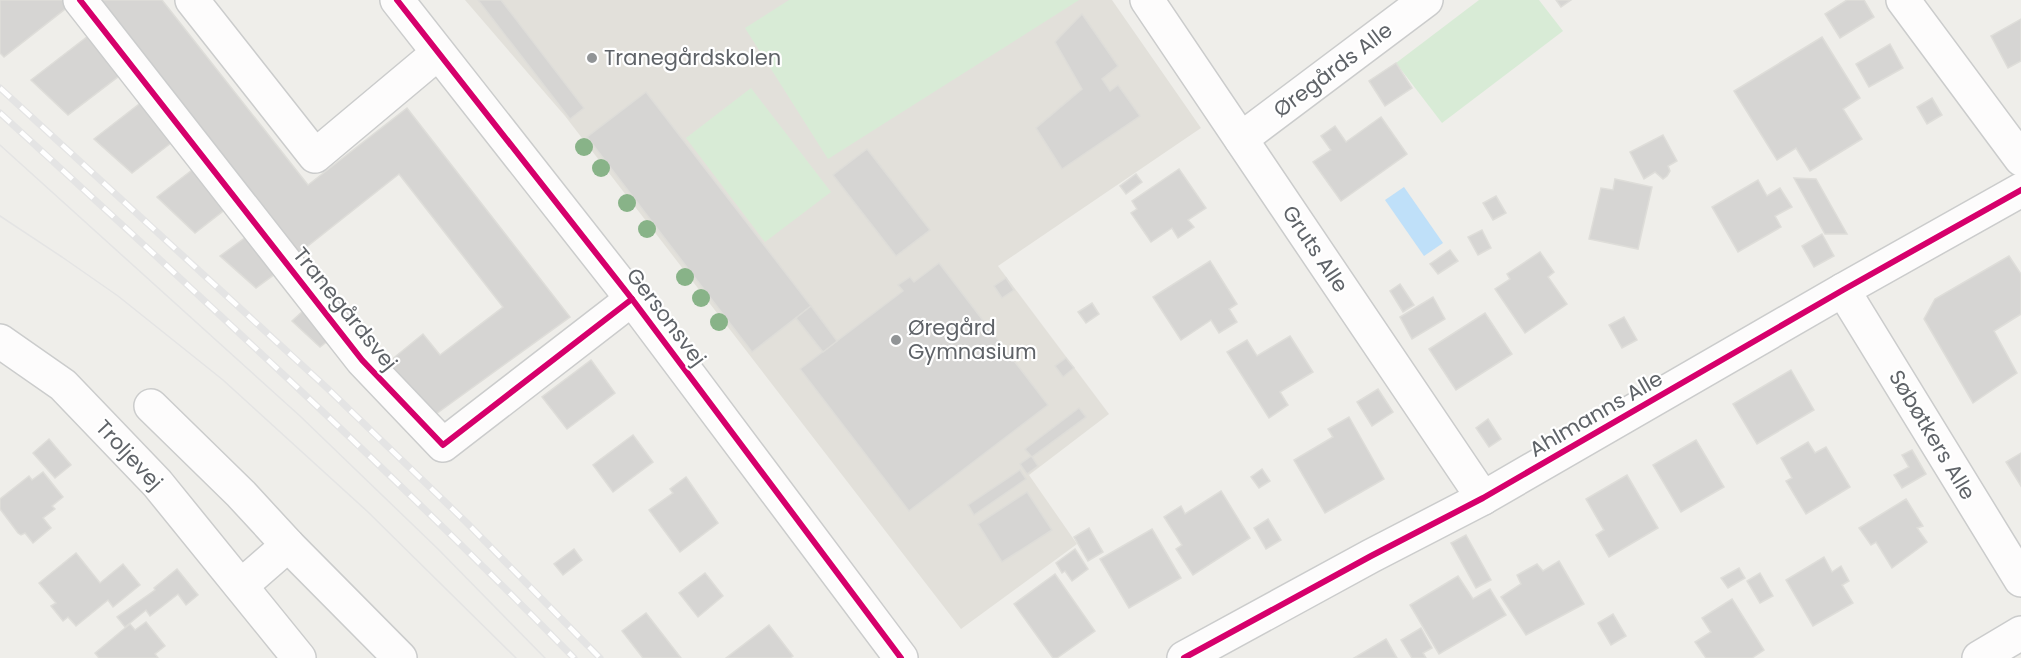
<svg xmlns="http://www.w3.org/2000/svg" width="2021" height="658" font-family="Poppins,sans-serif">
<rect width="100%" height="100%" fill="#efeeea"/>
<polygon fill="#e2e0da" points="465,0 1112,0 1201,128 998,266 1109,414 1029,475 1077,544 961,629 565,116"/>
<g fill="#d8ebd6">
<polygon points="789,0 1079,0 828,159 745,28"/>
<polygon points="1479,0 1539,0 1563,31 1442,123 1396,63"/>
<polygon points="751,88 831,192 765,242 686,138"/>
</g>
<polygon fill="#bfe0f9" points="1404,187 1443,243 1424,256 1385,200"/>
<g fill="#d6d5d3" stroke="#deddd9" stroke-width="1.5">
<polygon points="0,0 65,0 69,6 4,57 0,53"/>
<polygon points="101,0 162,0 308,185 407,108 570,317 429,419 385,365 423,334 440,355 503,307 399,174 299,253"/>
<polygon points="478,0 501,0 584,108 570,119"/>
<polygon points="1556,0 1571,0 1561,7"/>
<polygon points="1847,0 1864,0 1874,17 1840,38 1825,14"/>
<polygon points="1082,14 1118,66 1102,79 1110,91 1118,85 1140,116 1062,169 1036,128 1082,89 1055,42"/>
<polygon points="2021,19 2021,61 2008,68 1991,36"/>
<polygon points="92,33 123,73 68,115 31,80"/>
<polygon points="1822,37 1860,98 1843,109 1862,139 1810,171 1796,148 1777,160 1734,91"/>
<polygon points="1890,44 1903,68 1869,87 1856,64"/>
<polygon points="1396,63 1412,88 1385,106 1369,81"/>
<polygon points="646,92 811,306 752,352 587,137"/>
<polygon points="1932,98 1942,115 1927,124 1917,107"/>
<polygon points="143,101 175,140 132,173 94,139"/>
<polygon points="1381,117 1407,154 1341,201 1313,162 1331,150 1321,136 1335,126 1346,142"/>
<polygon points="1663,135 1677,161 1668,166 1670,171 1667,176 1663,179 1655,172 1644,179 1630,152"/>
<polygon points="867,149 930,230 896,256 833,175"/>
<polygon points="196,167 227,208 195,233 157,197"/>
<polygon points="1179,169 1206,208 1188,220 1194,227 1178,238 1172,228 1151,242 1131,213 1137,209 1132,201"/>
<polygon points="1136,174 1142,182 1126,194 1120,186"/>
<polygon points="1794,178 1816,179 1847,234 1825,234"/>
<polygon points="1615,179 1652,187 1638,249 1589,239 1601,188 1613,190"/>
<polygon points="1758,180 1767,196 1780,188 1792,207 1775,216 1781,227 1738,252 1712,207"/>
<polygon points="1496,196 1506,213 1493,220 1483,203"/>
<polygon points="1482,230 1491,248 1478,255 1468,237"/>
<polygon points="1822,234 1834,256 1814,267 1802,246"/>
<polygon points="246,237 275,274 256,288 220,256"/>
<polygon points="1450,250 1458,261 1438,274 1430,264"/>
<polygon points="1540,252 1554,272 1548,277 1567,304 1525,333 1495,289 1510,279 1507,274"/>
<polygon points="2009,256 2021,274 2021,314 1994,331 2017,373 1973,403 1924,319 1935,299"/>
<polygon points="1210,261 1237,304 1229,309 1237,322 1219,333 1211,320 1181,340 1153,297"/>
<polygon points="939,263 1048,405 909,511 800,369 903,291 898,285 910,277 914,282"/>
<polygon points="1006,278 1014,290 1002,298 994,286"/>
<polygon points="1400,284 1414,305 1403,312 1390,291"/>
<polygon points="1433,297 1445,319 1412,339 1400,317"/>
<polygon points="1092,303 1099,314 1086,323 1078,312"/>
<polygon points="811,306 837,341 823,352 796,318"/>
<polygon points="304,310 329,340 320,347 292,321"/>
<polygon points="1485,313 1512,354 1456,390 1429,349"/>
<polygon points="1624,317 1637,340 1622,348 1609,325"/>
<polygon points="1290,336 1313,372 1280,392 1288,405 1269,418 1227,352 1247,340 1257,356"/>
<polygon points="1066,358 1074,368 1063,377 1055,366"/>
<polygon points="591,360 615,393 567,429 542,397"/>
<polygon points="1791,370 1814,410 1757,444 1733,404"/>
<polygon points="1378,389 1393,412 1372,426 1357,402"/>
<polygon points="1079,408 1086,417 1032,457 1038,466 1027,474 1020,464 1031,456 1025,449"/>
<polygon points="1349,417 1384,479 1325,513 1294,460 1333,437 1328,429"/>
<polygon points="1488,419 1501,439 1489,447 1476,428"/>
<polygon points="633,435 653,462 613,492 593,465"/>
<polygon points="49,439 71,465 55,478 33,453"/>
<polygon points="1696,440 1724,487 1681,512 1653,465"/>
<polygon points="1808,442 1815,453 1826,447 1850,487 1806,514 1786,481 1792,478 1781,458"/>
<polygon points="1912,450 1926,474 1902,488 1894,475 1909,467 1902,455"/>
<polygon points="2021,453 2021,486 2006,462"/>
<polygon points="1262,469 1270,481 1259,488 1251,477"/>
<polygon points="1020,470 1026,479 974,515 968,505"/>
<polygon points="43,472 63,497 52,506 55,509 43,518 51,528 33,543 25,533 21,535 18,533 0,509 0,499 29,476 32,480"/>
<polygon points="1627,475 1658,528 1609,557 1596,535 1604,530 1586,499"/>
<polygon points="686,477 718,523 680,552 649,510 673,493 670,489"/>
<polygon points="1221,491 1250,538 1193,575 1176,549 1182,545 1164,517 1181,506 1185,514"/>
<polygon points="1027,492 1052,530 1002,562 978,524"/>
<polygon points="1906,499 1923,526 1917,528 1927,542 1892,568 1876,542 1871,545 1859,528"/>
<polygon points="1268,519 1281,540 1266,549 1254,528"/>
<polygon points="1089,528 1103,552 1088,561 1074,537"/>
<polygon points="1152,529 1181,578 1129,608 1100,559"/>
<polygon points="1466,535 1491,580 1476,588 1451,543"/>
<polygon points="574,549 582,560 563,575 554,564"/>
<polygon points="1075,549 1088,569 1072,581 1065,571 1062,573 1056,563"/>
<polygon points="76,553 100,583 123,564 140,585 113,607 108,600 76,626 68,617 63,621 51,606 56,603 39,583"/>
<polygon points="1824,557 1832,572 1841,566 1849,581 1842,585 1853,603 1813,626 1786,580"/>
<polygon points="1559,561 1584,604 1526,635 1501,597 1521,584 1517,575 1537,564 1543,571"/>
<polygon points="1739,568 1745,578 1728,588 1721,578"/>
<polygon points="177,569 198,595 186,605 178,594 150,616 146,610 125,627 117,617 155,590 154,588"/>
<polygon points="705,573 723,596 698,617 679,593"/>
<polygon points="1760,573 1773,596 1760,603 1747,581"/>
<polygon points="1055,574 1095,631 1057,658 1053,658 1014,604"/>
<polygon points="1458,576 1473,599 1490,589 1506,615 1439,654 1410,605"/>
<polygon points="1732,599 1764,650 1752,658 1706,658 1695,642 1711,632 1702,618"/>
<polygon points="646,613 681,658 643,658 622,631"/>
<polygon points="1613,614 1626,636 1611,645 1598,623"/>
<polygon points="146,622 165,646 155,654 158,658 99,658 95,653 130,624 135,630"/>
<polygon points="769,625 793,656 790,658 726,658"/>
<polygon points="1421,628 1432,648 1423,653 1426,658 1412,658 1401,640"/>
<polygon points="1386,639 1397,658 1354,658"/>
</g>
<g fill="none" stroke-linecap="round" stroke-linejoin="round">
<g stroke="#cbcccc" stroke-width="36">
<g id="minor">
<polyline points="80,0 362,360 443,445 632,299"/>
<polyline points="192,0 315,156 438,53"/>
<polyline points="397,0 632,299 901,658"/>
<polyline points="1147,0 1483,498"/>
<polyline points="1903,0 2021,159"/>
<polyline points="1241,139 1426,0"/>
<polyline points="1843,290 2021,580"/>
<polyline points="0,341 63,385 157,483 299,658"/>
<polyline points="151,406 241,494 288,545 400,658"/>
<polyline points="241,586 288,545"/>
<polyline points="1184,658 1371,556 1483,498 1843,290 2021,190"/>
<polyline points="1979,658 2021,633"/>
</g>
</g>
<use href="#minor" stroke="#fdfcfc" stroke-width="33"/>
<g stroke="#e4e4e4" stroke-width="1.5">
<polyline points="0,145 300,416 438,549 545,658"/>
<polyline points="0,216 62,257 118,296 223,380 368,512 516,658"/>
</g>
<g stroke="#e4e4e4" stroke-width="7">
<g id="rail">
<polyline points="0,88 327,388 467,523 600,658"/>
<path d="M0,113C195,291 389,469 574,658"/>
</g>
</g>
<use href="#rail" stroke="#fff" stroke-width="4.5" stroke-dasharray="14" stroke-linecap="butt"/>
<g stroke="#fff" stroke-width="10">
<g id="cycleway">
<polyline points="80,0 362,360 443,445 632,299"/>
<polyline points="397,0 632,299 901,658"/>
<polyline points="1184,658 1371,556 1483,498 1843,290 2021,190"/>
</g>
</g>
<use href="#cycleway" stroke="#d6006c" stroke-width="6"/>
</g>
<g fill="#88b388">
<circle cx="584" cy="147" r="9"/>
<circle cx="601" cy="168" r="9"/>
<circle cx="627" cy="203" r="9"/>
<circle cx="647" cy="229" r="9"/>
<circle cx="685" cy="277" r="9"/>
<circle cx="701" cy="298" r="9"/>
<circle cx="719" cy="322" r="9"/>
</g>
<g fill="#919496" stroke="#fff" stroke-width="2">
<circle cx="592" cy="58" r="6"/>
<circle cx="896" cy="340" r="6"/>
</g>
<g text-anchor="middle" stroke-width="4.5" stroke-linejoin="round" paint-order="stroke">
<g font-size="21" fill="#5f6368" stroke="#fff" text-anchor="start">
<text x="604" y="65">Tranegårdskolen</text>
<text x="908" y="335">Øregård<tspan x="908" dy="24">Gymnasium</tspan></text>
</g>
<g font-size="21" fill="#5f6368" stroke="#fff">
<text transform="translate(1333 70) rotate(-37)" y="7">Øregårds Alle</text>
<text transform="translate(1315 249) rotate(56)" y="7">Gruts Alle</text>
<text transform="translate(345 309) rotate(51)" y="7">Tranegårdsvej</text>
<text transform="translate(666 317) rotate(53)" y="7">Gersonsvej</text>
<text transform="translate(1596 414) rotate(-30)" y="7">Ahlmanns Alle</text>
<text transform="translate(1932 435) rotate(59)" y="7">Søbøtkers Alle</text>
<text transform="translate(129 455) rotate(47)" y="7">Troljevej</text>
</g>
</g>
</svg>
